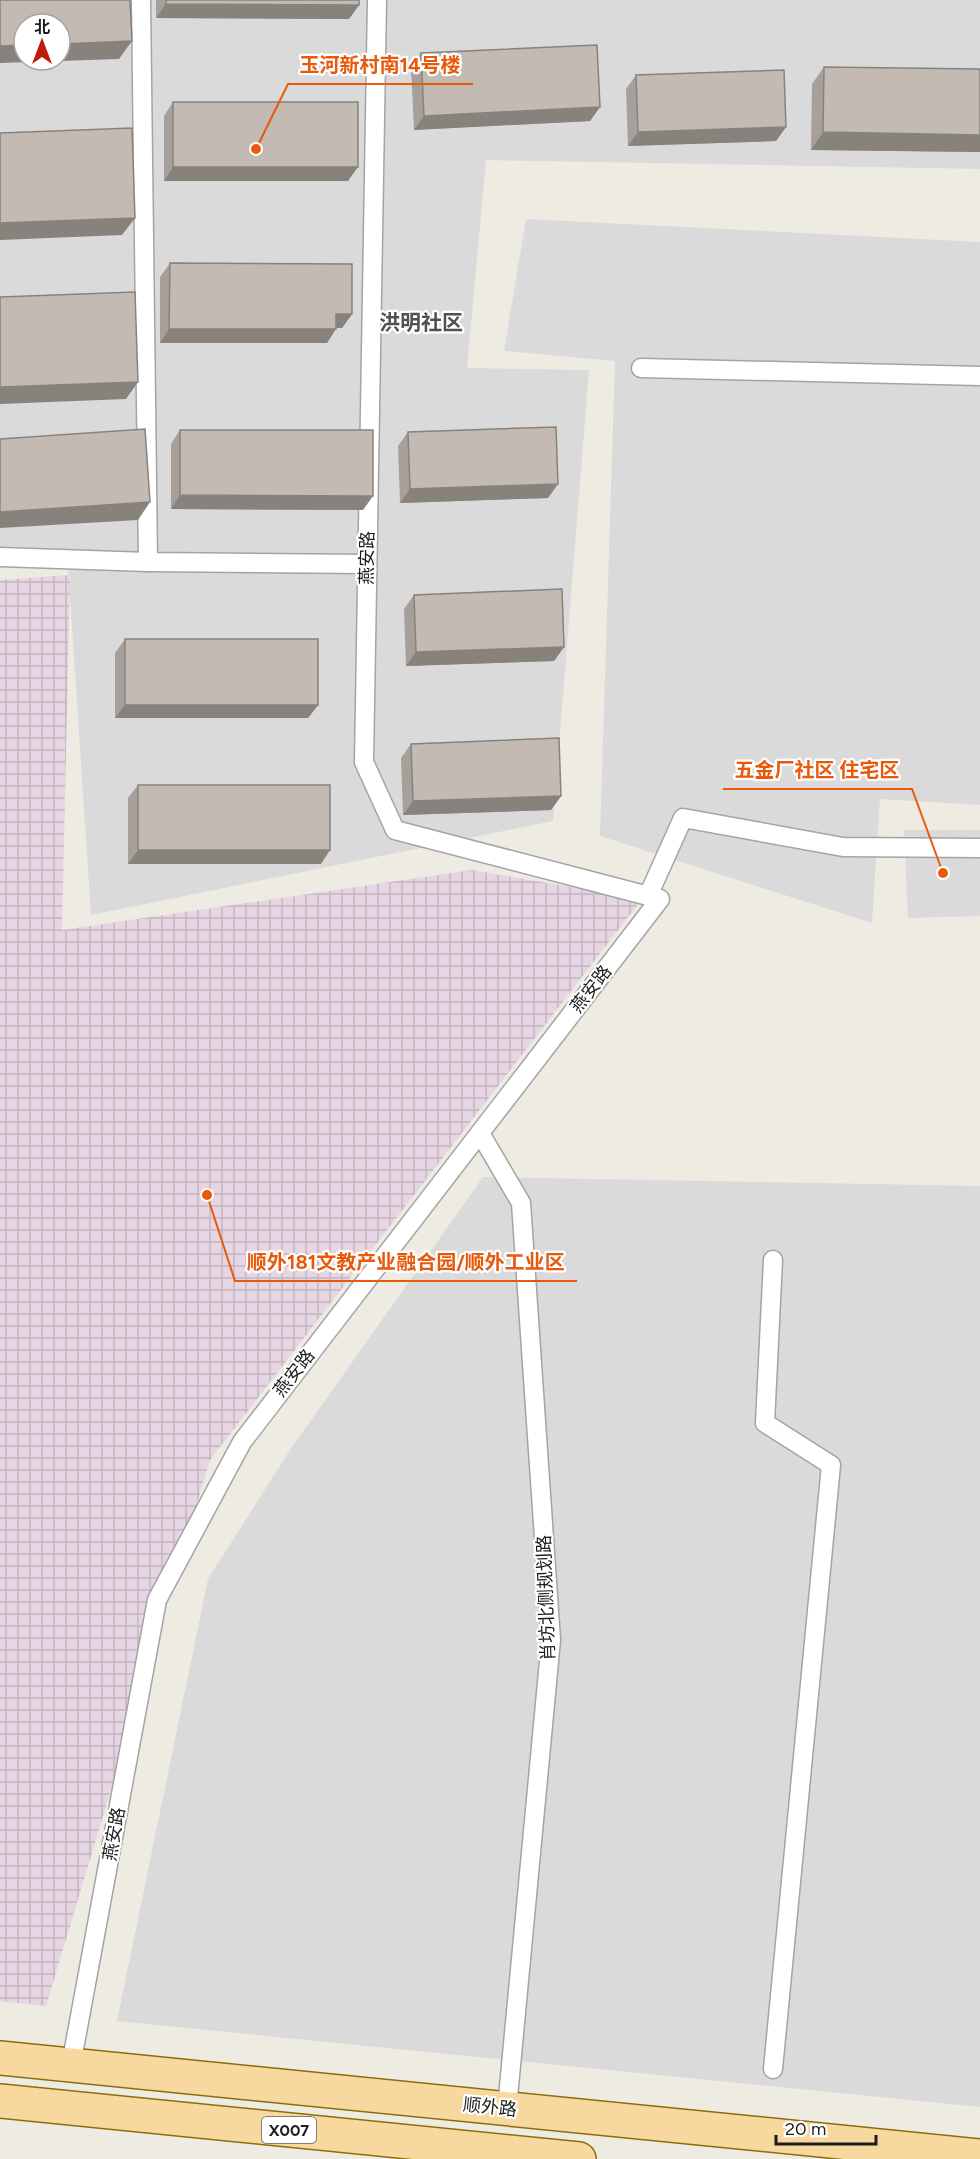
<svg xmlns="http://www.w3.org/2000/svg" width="980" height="2159" font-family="Figtree,'Noto Sans SC',sans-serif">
<defs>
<pattern id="industrial-grid" width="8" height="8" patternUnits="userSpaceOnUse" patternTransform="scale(1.5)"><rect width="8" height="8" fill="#e6d5e2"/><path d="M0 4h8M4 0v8" fill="none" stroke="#c5b6c1"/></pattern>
</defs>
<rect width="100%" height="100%" fill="#eeebe3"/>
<g fill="#dbdada" fill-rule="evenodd">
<path d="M0,0H980V169L486,160L467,368L589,370L553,821L91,915L67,551L0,555ZM24,24H60V60H24Z"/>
<polygon points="526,219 980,242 980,805 880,799 872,923 600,836 615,361 504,351"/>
<polygon points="904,830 980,830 980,916 908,918"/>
<polygon points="483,1177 980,1186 980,2107 117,2021 208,1579 290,1450"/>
</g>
<polygon fill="url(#industrial-grid)" points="70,575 62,930 472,870 642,899 210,1460 46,2006 0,2001 0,580"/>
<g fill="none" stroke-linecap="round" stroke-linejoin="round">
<g stroke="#a4a4a4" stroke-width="21">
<g id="service">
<polyline points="141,0 148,562 367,564"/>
<polyline points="641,368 980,376"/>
<polyline points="0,557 148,562"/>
<polyline points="648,896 683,818 843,847 980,848"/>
<polyline points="480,1133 521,1203 551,1640 507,2108"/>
<polyline points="773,1260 765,1423 831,1465 773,2069"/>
<polyline points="71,2065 157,1600 242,1442 660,899 395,830 364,762 377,0"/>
</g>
</g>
<g stroke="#8e6d08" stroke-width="36">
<g id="primary">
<polyline points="0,2058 980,2156"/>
<polyline points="0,2101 579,2159"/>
</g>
</g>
<use href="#service" stroke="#fff" stroke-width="18"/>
<use href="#primary" stroke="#f7d99f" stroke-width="33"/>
</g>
<g fill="#a7a09a">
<polygon points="156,0 359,0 359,5 349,19 156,18"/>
<polygon points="421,53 600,107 590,121 414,130 411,67"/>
<polygon points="824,67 980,69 980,152 811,150 812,84"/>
<polygon points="636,75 786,127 776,141 628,146 626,89"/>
<polygon points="173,102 348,181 164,181 164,116"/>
<polygon points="170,263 352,314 342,328 336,328 327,343 160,343 160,277"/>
<polygon points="180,430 363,510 171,509 171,444"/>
<polygon points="408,432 548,498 400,503 398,446"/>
<polygon points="414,595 564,647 554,661 406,666 404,609"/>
<polygon points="125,639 318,705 308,718 115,718 115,653"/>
<polygon points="411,744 561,796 551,810 403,815 401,758"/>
<polygon points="138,785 321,864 128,864 128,798"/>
</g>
<g fill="#88827d">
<polygon points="166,4 359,5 349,19 156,18"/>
<polygon points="132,41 119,59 0,63 0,46 24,45 24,60 60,60 60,44"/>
<polygon points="600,107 590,121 414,130 424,116"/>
<polygon points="786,127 776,141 628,146 638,132"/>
<polygon points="823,132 980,135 980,152 811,150"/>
<polygon points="173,167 358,167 348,181 164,181"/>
<polygon points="135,218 122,235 0,240 0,223"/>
<polygon points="336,314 352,314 342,328 327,328"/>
<polygon points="169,329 336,329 327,343 160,343"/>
<polygon points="138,382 126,399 0,404 0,387"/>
<polygon points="558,484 548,498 400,503 410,489"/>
<polygon points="180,495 373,496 363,510 171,509"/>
<polygon points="150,502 138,520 0,528 0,512"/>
<polygon points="564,647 554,661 406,666 416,652"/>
<polygon points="125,705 318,705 308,718 115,718"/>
<polygon points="561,796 551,810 403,815 413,801"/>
<polygon points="138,850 330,850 321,864 128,864"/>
</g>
<g fill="#c2bab3" stroke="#88827d" stroke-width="1.5">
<polygon points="0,0 130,0 132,41 60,44 60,24 24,24 24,45 0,46"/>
<polygon points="166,0 359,0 359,5 166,4"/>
<polygon points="597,45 600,107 424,116 421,53"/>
<polygon points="824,67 980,69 980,135 823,132"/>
<polygon points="784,70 786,127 638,132 636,75"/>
<rect x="173" y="102" width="185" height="65"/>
<polygon points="132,128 135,218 0,223 0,133"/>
<polygon points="170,263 352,264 352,314 336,314 336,329 169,329"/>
<polygon points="135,292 138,382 0,387 0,297"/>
<polygon points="556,427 558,484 410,489 408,432"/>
<polygon points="145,429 150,502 0,512 0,439"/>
<polygon points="180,430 373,430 373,496 180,495"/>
<polygon points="562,589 564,647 416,652 414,595"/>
<rect x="125" y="639" width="193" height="66"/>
<polygon points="559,738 561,796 413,801 411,744"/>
<rect x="138" y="785" width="192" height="65"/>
</g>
<g text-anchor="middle" stroke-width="4.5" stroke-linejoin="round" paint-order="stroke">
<rect fill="#fff" stroke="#616161" stroke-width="1.5" x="262" y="2117" width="54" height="26" rx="4.5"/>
<g font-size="16" font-weight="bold" fill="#1d1d1d">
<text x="289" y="2136">X007</text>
</g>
<g font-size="18" fill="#1d1d1d" stroke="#fff">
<text transform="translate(367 558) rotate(-89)" y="6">燕安路</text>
<text transform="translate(591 989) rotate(-52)" y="6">燕安路</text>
<text transform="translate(294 1373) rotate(-52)" y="6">燕安路</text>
<text transform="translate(546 1598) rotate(-92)" y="6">肖坊北侧规划路</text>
<text transform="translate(114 1834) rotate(-80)" y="6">燕安路</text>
<text transform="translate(490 2107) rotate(6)" y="6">顺外路</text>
</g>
<g font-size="21" font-weight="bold" fill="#505050" stroke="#fff">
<text x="421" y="330">洪明社区</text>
</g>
</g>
<path fill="none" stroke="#e8590c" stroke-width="2" d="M256 149L288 84H473M943 873L912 789H723M207 1195L235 1281H577"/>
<g fill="#e8590c" stroke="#fff" stroke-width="2">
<circle cx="256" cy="149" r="6"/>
<circle cx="943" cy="873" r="6"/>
<circle cx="207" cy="1195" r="6"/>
</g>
<g font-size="20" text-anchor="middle" font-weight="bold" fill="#e8590c" stroke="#fff" stroke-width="4.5" stroke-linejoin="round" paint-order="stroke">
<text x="380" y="72">玉河新村南14号楼</text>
<text x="817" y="777">五金厂社区 住宅区</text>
<text x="406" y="1269">顺外181文教产业融合园/顺外工业区</text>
</g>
<g transform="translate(42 42)"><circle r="28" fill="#ffffff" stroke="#a5a5a5" stroke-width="1.5"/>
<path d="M0-4.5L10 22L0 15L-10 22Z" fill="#c01a0a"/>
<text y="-9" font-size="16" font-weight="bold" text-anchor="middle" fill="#1d1d1d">北</text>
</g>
<path d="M776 2135v9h100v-9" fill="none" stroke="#1d1d1d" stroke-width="3"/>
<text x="785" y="2135" font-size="18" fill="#1d1d1d" stroke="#ffffff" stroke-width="4.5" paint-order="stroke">20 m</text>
</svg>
